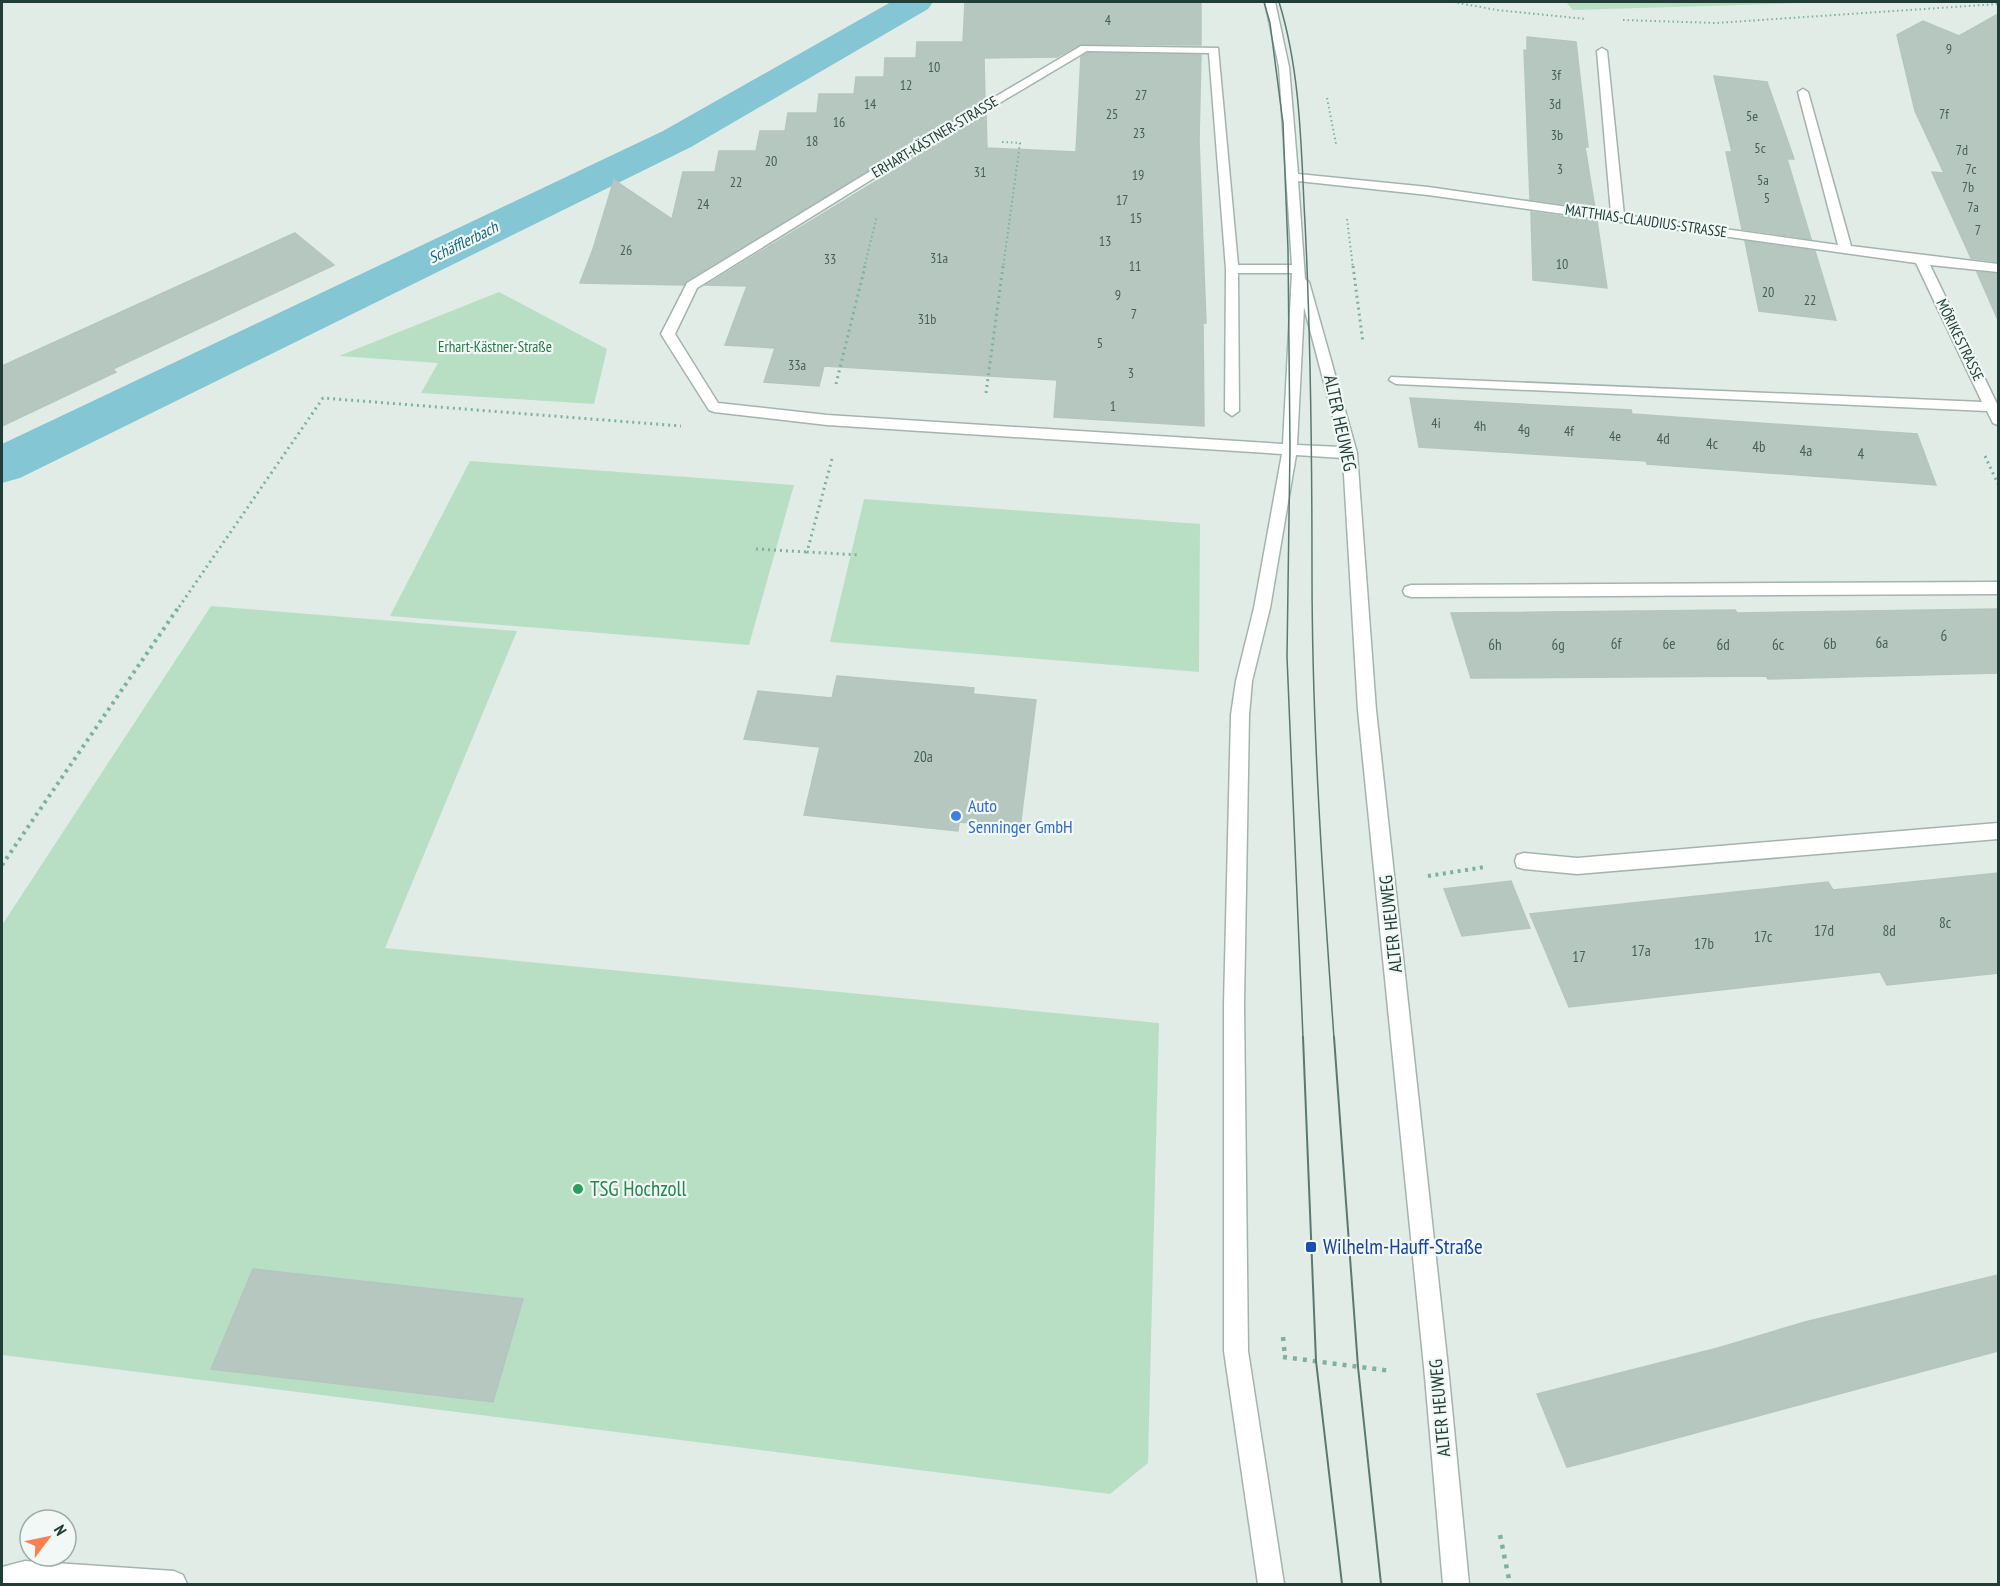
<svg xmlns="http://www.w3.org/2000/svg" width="2000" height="1586" font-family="'PT Sans Narrow',sans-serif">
<rect width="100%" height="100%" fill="#e1ece7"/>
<g fill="#b8dfc4">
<polygon points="1566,2 1835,2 1573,10"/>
<polygon points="499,292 607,349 594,404 421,393 438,363 339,356"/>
<polygon points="470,461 794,485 749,645 390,616"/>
<polygon points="864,499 1200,524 1199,672 830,642"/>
<polygon points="211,606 517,631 385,948 1159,1023 1148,1463 1110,1494 2,1355 2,925"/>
</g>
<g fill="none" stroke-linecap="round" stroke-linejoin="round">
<polygon fill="#85c6d4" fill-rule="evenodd" points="891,2 933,2 928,9 691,147 20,478 2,483 2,444 663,131"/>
</g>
<g fill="#b6c7c0" stroke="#b3c6bf" stroke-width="1.5">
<polygon points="965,2 1201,2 1201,45 1081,44 1057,57 984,58 985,100 686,281 684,285 580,283 593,249 614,180 672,219 683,172 715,172 719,151 756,151 760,131 785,131 788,113 817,113 819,94 854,94 856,77 884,77 885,58 916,58 917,42 963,42"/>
<polygon points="1998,14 1998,262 1971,258 1932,172 1944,173 1915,111 1897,35 1923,21 1959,36"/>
<polygon points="1527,37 1576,42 1588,147 1585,147 1595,208 1530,199 1524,50 1527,51"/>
<polygon points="1088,53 1201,55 1199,140 1206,323 1203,323 1204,426 1054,417 1057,380 824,366 819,386 764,382 775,348 725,345 747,286 706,285 986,114 987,148 1076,152 1081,57"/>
<polygon points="1714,76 1767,82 1794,159 1787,159 1811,239 1742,229 1726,152 1732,152"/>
<polygon points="1531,212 1597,221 1607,288 1533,280"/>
<polygon points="295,233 334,265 113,369 116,372 2,426 2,366"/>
<polygon points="1745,241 1815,251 1836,320 1759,311"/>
<polygon points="1977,272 1998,274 1998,320"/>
<polygon points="1410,398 1631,410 1632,414 1917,434 1936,485 1647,464 1646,461 1419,447"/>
<polygon points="1998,609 1998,673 1768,679 1766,676 1471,678 1451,613 1735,610 1737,613"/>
<polygon points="837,676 974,688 973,694 1036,700 1020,828 959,822 958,831 804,815 820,747 744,739 758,691 832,698"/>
<polygon points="1998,873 1998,973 1887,985 1880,972 1569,1007 1530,914 1828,882 1833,890"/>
<polygon points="1511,881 1530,928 1462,936 1444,889"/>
<polygon points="253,1269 523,1299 493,1402 211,1369"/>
<polygon points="1998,1275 1998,1351 1599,1459 1567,1467 1537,1394 1718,1348 1805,1322"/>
</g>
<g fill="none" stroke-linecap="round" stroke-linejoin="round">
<g stroke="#a3b4af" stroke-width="3">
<g id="minor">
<path d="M1265,2H1275L1289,67L1298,174L1428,187L1611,213L1597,51L1602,48L1607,51L1624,215L1838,245L1798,92L1803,89L1808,92L1851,246L1998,264V272L1930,265L1998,406V425L1993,423L1987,411L1396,384L1389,380L1391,377L1982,402L1916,263L1428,195L1298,181L1305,279L1309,282L1357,453L1376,710L1449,1377L1469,1584H1443L1425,1377L1358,710L1343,458L1296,455L1270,608L1252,681L1249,715L1244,1004L1248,1351L1284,1584H1258L1224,1351V1004L1231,715L1236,681L1254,608L1282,454L827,425L714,412L709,410L661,334L687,283L887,161L1081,46L1218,48L1238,265H1292L1279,67ZM1087,51L1209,53L1226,269L1225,411L1232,416L1239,411L1238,273H1292L1283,444L827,415L718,403L675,334L697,288L895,165ZM1304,307L1341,447L1297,445Z"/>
<polygon points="1998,582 1998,594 1411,597 1405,595 1403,591 1405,587 1411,585"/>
<polygon points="1998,823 1998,839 1577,874 1524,869 1517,867 1515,861 1517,855 1524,853 1577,858"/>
<polygon points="25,1561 174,1571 183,1575 187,1584 2,1584 2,1567"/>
</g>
</g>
<g stroke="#7fb1a3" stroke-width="2" stroke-dasharray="1.5 3" stroke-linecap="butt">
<polyline points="1453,2 1497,10 1586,19"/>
<polyline points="1623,20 1716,23 1998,4"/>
<polyline points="1327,98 1336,144"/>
<polyline points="1002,142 1020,143 1003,268"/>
<polyline points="1347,219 1353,268"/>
<polyline points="864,268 877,216"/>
</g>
<g stroke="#7fb1a3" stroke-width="3" stroke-dasharray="2 4" stroke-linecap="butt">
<polyline points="1353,266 1363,343"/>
<polyline points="836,384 865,266"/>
<polyline points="986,393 1003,266"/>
<polyline points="1985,456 1998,484"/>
<polyline points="832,459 807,552 860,555"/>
<polyline points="756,549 807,552"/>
<polyline points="179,607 323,398 681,426"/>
</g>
<g stroke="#7fb1a3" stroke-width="4" stroke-dasharray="3 4.5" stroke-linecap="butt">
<polyline points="2,865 180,605"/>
<polyline points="1428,876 1485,867"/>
</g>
<g stroke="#7fb1a3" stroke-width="4.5" stroke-dasharray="4 6" stroke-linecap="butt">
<polyline points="1283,1337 1285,1357"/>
<polyline points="1283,1357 1391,1371"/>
<polyline points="1500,1535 1510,1584"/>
</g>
<use href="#minor" fill="#fff" fill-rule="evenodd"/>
<g stroke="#5a7972" stroke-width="1.5">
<polyline points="1264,2 1270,23 1283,123 1288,250 1290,447 1287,657 1303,1038"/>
<path d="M1279,2C1299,66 1301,137 1304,204C1311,327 1312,451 1312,574C1312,729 1323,884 1334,1038"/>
</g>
<g stroke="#5a7972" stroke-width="2">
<polyline points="1303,1037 1316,1361 1342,1584"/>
<polyline points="1334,1037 1358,1367 1381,1584"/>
</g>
</g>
<circle fill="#3f7fe0" stroke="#f1f8f5" stroke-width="2" cx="956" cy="816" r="6"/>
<circle fill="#2e9e5b" stroke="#f1f8f5" stroke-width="2" cx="578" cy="1189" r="6"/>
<rect fill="#1a4fb4" stroke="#f1f8f5" stroke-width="2" x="1305" y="1241" width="12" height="12" rx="3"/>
<g text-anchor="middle" stroke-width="4.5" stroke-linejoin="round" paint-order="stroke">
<g font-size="14" fill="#466059">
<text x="1108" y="25">4</text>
<text x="1949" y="54">9</text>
<text x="934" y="72">10</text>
<text x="1556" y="80">3f</text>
<text x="906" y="90">12</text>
<text x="1141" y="100">27</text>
<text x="870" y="109">14</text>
<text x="1555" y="109">3d</text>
<text x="1112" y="119">25</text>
<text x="1944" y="119">7f</text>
<text x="1752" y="121">5e</text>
<text x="839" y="127">16</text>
<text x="1139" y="138">23</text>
<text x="1557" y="140">3b</text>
<text x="812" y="146">18</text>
<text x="1760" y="153">5c</text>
<text x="1962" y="155">7d</text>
<text x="771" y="166">20</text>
<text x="1560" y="174">3</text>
<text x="1971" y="174">7c</text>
<text x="980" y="177">31</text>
<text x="1138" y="180">19</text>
<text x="1763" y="185">5a</text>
<text x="736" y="187">22</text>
<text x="1968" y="192">7b</text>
<text x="1767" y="203">5</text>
<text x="1122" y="205">17</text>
<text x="703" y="209">24</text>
<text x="1973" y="212">7a</text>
<text x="1136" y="223">15</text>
<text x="1978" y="235">7</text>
<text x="1105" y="246">13</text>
<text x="626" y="255">26</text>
<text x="939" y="263">31a</text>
<text x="830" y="264">33</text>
<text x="1562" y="269">10</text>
<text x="1135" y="271">11</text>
<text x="1768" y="297">20</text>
<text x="1118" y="300">9</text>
<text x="1810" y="305">22</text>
<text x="1134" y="319">7</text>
<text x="927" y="324">31b</text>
<text x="1100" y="348">5</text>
<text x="797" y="370">33a</text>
<text x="1131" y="378">3</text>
<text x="1113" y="411">1</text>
<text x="1436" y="428">4i</text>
<text x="1480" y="431">4h</text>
<text x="1524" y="434">4g</text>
<text x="1569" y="436">4f</text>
<text x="1615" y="441">4e</text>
</g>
<g font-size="15" fill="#203e37" stroke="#f1f8f5">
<text transform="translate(935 137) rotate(-31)" y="5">ERHART-KÄSTNER-STRASSE</text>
<text transform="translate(1646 221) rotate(8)" y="5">MATTHIAS-CLAUDIUS-STRASSE</text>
<text transform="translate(1960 340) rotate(64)" y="5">MÖRIKESTRASSE</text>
</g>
<g font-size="15" fill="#287749" stroke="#f1f8f5">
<text x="495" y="352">Erhart-Kästner-Straße</text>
</g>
<g font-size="15" fill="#466059">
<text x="1663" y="444">4d</text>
<text x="1712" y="449">4c</text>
<text x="1759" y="452">4b</text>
<text x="1806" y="456">4a</text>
<text x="1861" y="459">4</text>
<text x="1944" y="641">6</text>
<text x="1882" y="648">6a</text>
<text x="1616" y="649">6f</text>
<text x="1669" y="649">6e</text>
<text x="1830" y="649">6b</text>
<text x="1495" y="650">6h</text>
<text x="1558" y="650">6g</text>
<text x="1723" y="650">6d</text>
<text x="1778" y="650">6c</text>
<text x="923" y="762">20a</text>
<text x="1945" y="928">8c</text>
<text x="1824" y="936">17d</text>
<text x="1889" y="936">8d</text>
<text x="1763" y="942">17c</text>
<text x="1704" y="949">17b</text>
<text x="1641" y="956">17a</text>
<text x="1579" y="962">17</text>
</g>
<g font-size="16" font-style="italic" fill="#17687d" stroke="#f1f8f5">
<text transform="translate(463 242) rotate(-26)" y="6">Schäfflerbach</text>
</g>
<g font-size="18" fill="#203e37" stroke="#f1f8f5">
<text transform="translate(1340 423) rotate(78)" y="6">ALTER HEUWEG</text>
<text transform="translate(1391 924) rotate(-96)" y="6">ALTER HEUWEG</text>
<text transform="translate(1440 1408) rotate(-95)" y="6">ALTER HEUWEG</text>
</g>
<g font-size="18" fill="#366cbe" stroke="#f1f8f5" text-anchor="start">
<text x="968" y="812">Auto<tspan x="968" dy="21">Senninger GmbH</tspan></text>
</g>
<g font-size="21" fill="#27864d" stroke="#f1f8f5" text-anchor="start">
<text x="590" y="1196">TSG Hochzoll</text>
</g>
<g font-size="21" fill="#164399" stroke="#f1f8f5" text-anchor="start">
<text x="1323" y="1254">Wilhelm-Hauff-Straße</text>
</g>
</g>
<rect width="2000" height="1586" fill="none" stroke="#203e37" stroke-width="6"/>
<g transform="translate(48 1538) rotate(58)"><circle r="28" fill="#f1f8f5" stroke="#9daea9" stroke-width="1.5"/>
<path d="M0-4.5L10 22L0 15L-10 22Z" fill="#f98052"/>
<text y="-9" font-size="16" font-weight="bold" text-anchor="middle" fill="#203e37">N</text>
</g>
</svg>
